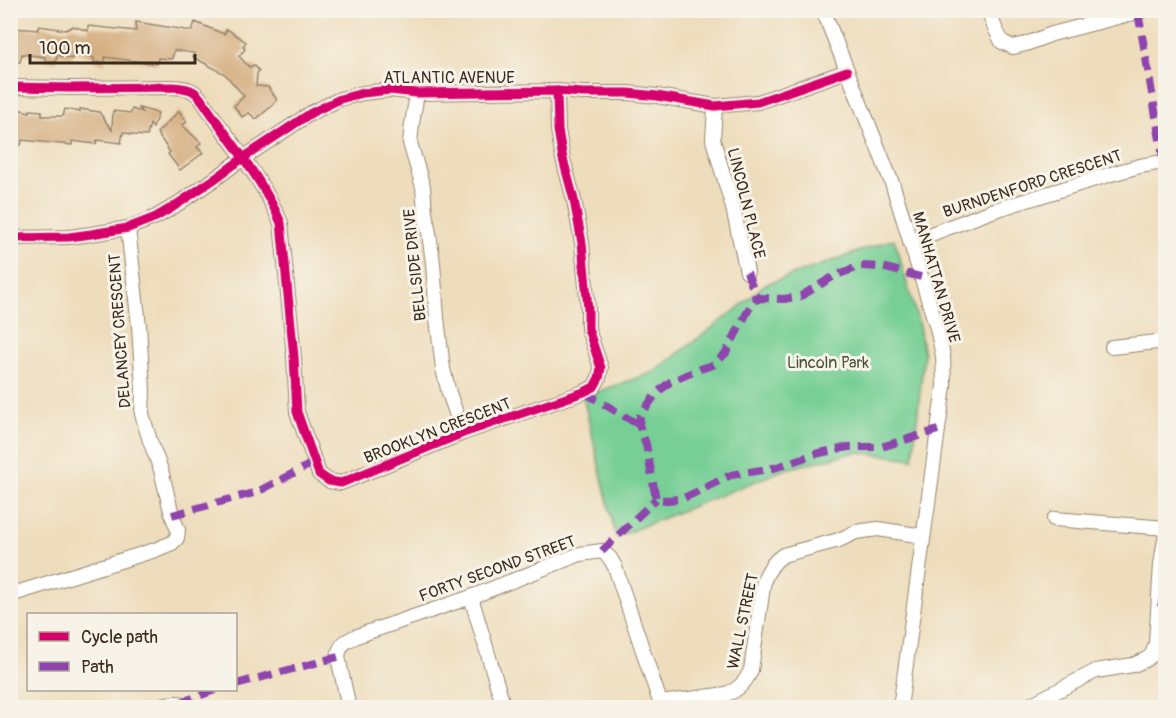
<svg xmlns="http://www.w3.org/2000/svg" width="1176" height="718" font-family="Pangolin,sans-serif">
<rect width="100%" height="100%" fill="#f7f3e8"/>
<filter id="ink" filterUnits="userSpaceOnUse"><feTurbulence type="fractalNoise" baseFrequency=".0167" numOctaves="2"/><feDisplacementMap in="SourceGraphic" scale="12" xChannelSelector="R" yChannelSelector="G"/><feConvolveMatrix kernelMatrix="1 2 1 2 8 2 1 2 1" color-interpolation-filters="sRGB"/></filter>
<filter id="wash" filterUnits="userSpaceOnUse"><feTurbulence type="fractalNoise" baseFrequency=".008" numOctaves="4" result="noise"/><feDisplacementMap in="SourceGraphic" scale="24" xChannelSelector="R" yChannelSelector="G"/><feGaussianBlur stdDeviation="1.35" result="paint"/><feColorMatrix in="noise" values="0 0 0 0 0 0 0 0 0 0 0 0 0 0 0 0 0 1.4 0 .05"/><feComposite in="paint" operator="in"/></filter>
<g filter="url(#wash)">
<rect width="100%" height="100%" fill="#eeddbc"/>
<polygon fill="#77cf95" stroke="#597c5a" stroke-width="1.5" points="894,239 918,321 924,354 913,459 857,452 786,469 616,537 583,397 654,372 738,308 764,285"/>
<g id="blocks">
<g fill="#d5af81">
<polygon points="136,22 192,31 195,22 224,34 227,29 246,42 243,46 245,49 239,56 249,67 254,65 259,71 257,73 256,86 268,87 277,100 272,106 256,119 249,113 242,117 234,106 244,96 225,74 193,57 194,53 174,50 172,59 158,58 157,64 105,57 105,63 94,62 94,58 74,50 72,59 57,55 56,62 45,60 45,57 22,54 20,62 10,61 10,46 14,28 38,30 39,26 66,30 73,26 88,31 88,26 136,31"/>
<polygon points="13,108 30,112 30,110 42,111 42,116 63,116 65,109 80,112 80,109 99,112 112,130 113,111 131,113 132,109 142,112 139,108 158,113 153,128 150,124 147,136 134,135 123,132 121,143 97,140 96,144 72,141 72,145 22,140 21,145 10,144 10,117 13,117"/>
<polygon points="179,111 187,122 182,125 201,143 197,147 203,153 180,170 168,154 170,152 157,133"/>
</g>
</g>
</g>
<g filter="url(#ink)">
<use href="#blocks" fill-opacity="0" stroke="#94846d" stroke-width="1.5"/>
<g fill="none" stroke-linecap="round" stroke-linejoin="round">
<g stroke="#94846d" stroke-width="16">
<g id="minor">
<polyline points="823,10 892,183 905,224 937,328 943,356 944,386 900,708"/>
<polyline points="988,10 995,28 1002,42 1013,47 1026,44 1052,34 1145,10"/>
<path d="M10,87L72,88L173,87C194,88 197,92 208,109C234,146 264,182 281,223L294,357L297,412L319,474L329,481L341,483L463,433L584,392L594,387L599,378L601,368L588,329V309L582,243L574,200L563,159L558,130L557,91"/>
<polyline points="417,93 412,124 410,143 423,187 425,212 429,233 433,263 437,318 443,369 449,393 463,433"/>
<polyline points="715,106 713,140 733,208 747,272"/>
<polyline points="10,238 69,237 91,234 128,228 156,217 173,207 216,178 243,158 311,113 340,99 363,93 390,90 417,93 557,91 583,93 628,93 657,96 715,106 758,102 847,71"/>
<polyline points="910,242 992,211 1111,174 1140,166 1157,163 1166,164"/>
<polyline points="1112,347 1166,341"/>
<polyline points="1054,519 1166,528"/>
<polyline points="10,595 155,550 172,543 177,538 178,530 172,515 161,470 150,441 142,414 143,390 139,326 128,228"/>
<polyline points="471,597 504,708"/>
<path d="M661,703L726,694C739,690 746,682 751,670L764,580C768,570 774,561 783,555L839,540L856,532L878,529L923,536"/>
<path d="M150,708C164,704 181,699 194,708"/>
<path d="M349,708L338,657C340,643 346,641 357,636L471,597L580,554L602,551L610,558L615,567L662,708"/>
<polyline points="1024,708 1096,671 1133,665 1145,660 1152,655 1156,643 1161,564 1166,533"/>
</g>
</g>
<use href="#minor" stroke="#fff" stroke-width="14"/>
<g stroke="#8e44ad" stroke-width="8" stroke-dasharray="15 8" stroke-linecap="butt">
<polyline points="1138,12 1164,163"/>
<polyline points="747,272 757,300"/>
<polyline points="921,277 882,267 861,266 836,275 801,296 784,299 761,298 753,301 726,353 713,365 700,369 670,382 656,394 640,416 639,425 646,444 656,499 667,500 682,499 731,475 774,468 815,454 848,447 881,447 938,430"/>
<polyline points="584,392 639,425"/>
<polyline points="172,515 257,492 315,462"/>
<polyline points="602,551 656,499"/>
<polyline points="1158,602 1166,604"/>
<polyline points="236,684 338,657"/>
<polyline points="179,703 215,690"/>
</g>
<g stroke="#f7f3e8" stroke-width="13">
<g id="cycleway">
<path d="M10,87L72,88L173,87C194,88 197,92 208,109C234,146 264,182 281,223L294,357L297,412L319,474L329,481L341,483L463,433L584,392L594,387L599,378L601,368L588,329V309L582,243L574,200L563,159L558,130L557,91"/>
<polyline points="10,238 69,237 91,234 128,228 156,217 173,207 216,178 243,158 311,113 340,99 363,93 390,90 417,93 557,91 583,93 628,93 657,96 715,106 758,102 847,71"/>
</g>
</g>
<use href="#cycleway" stroke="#d6006c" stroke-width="9"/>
</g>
</g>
<g text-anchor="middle" stroke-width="6" stroke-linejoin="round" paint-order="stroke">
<g font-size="16" fill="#3b2a1e" stroke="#f7f3e8">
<text x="449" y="83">ATLANTIC AVENUE</text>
<text transform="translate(1032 183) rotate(-18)" y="6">BURNDENFORD CRESCENT</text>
<text transform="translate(747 203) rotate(76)" y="6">LINCOLN PLACE</text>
<text transform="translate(414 265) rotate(-96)" y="6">BELLSIDE DRIVE</text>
<text transform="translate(937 277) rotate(74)" y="6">MANHATTAN DRIVE</text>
<text transform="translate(119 331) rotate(-94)" y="6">DELANCEY CRESCENT</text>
<text transform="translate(437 430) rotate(-21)" y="6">BROOKLYN CRESCENT</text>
<text transform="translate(497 568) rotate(-20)" y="6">FORTY SECOND STREET</text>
<text transform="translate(742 621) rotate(-78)" y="6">WALL STREET</text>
</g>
<g font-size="16" fill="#4a533c" stroke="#f7f3e8">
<text x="828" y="368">Lincoln Park</text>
</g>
</g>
<rect width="1176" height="718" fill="none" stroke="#f7f3e8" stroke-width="36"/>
<rect x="27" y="613" width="210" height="78" fill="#f7f3e8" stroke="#aca397" stroke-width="1.5"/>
<rect x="39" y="632" width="30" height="9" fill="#d6006c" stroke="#aca397" stroke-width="1.5"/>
<text x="81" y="643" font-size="18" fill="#3b2a1e">Cycle path</text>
<rect x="39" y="662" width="30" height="9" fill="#8e44ad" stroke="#aca397" stroke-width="1.5"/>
<text x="81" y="673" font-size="18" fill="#3b2a1e">Path</text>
<path d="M30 54v9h165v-9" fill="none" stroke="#3b2a1e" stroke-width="3"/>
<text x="39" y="54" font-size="18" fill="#3b2a1e" stroke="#f7f3e8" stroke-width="4.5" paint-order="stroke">100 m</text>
</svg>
